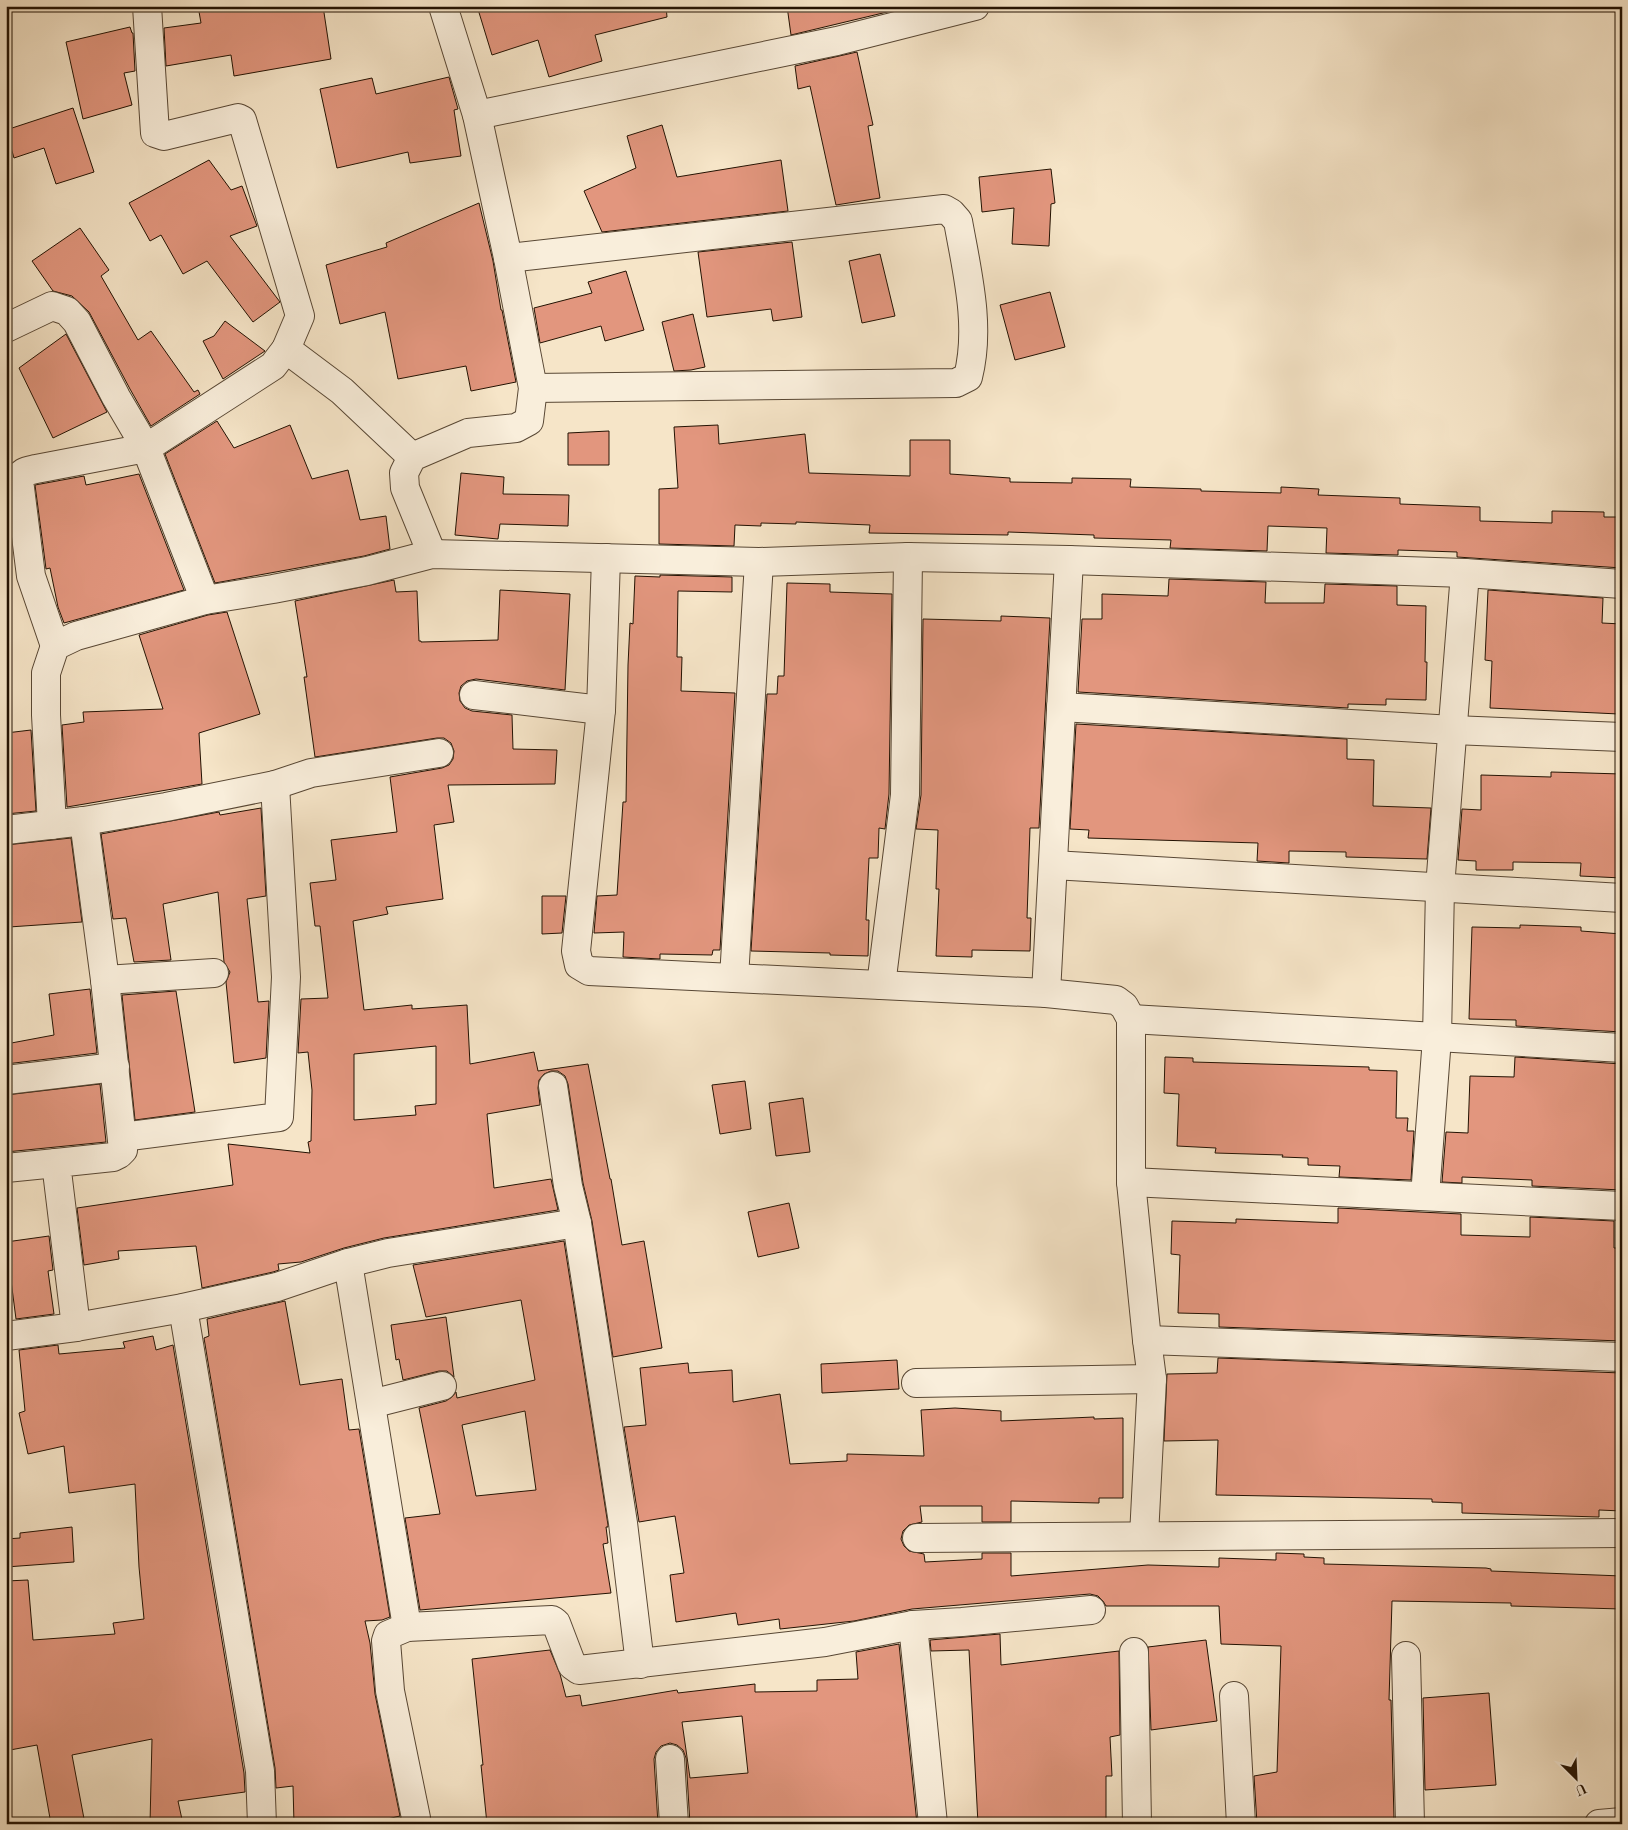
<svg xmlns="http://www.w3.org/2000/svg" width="1628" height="1830" font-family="'Old Standard TT',serif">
<rect width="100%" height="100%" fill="#f6e5c8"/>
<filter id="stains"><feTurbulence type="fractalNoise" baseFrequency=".004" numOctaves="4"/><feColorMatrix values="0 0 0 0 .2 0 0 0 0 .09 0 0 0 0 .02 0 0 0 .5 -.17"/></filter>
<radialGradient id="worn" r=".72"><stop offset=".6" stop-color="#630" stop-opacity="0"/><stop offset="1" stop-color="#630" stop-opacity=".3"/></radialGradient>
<g fill="#e2967e" stroke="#231202" fill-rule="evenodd">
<polygon points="198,6 323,6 331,59 234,76 231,55 166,66 164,28 201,23"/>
<polygon points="477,6 666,6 667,17 595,35 602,61 549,77 538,40 492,55"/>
<polygon points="787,6 908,6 908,7 791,35"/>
<polygon points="130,27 132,33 133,33 135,71 124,73 132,105 83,119 66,42"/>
<polygon points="857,52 873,125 868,126 880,198 836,205 810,86 798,89 795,66"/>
<polygon points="449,77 458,109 454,110 461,156 410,163 408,152 337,168 320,89 372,78 376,94"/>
<polygon points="73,108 94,172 56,184 44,148 14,158 6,130"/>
<polygon points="662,125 677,177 781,160 788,211 602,232 584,191 636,168 627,136"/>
<polygon points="209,160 231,190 242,186 257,226 230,236 280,302 253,322 207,261 183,274 161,235 150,241 129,203"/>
<polygon points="1051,169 1055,203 1051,204 1049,246 1012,244 1014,208 982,212 979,177"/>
<polygon points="479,203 493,261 501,310 502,310 516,382 471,391 466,366 398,379 385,312 340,324 326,265 387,247 386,243"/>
<polygon points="80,228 109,270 101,276 138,340 151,331 194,392 198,390 200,394 151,426 130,389 89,312 72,296 53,291 32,261"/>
<polygon points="792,242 802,317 773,321 771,309 707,317 698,252"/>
<polygon points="880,254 895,316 862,323 849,261"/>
<polygon points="626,271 644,330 605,341 601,326 540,343 534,308 592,293 588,282"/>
<polygon points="1050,292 1065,347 1015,360 1000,305"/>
<polygon points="693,314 705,367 691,370 674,371 662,322"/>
<polygon points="225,321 265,351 223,379 203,341 214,336"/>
<polygon points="66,334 107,412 53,438 19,368"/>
<polygon points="217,421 234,448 290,425 312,479 348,470 360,520 386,516 390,549 364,556 215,583 165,454"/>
<polygon points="718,425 719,444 805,434 809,473 910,476 910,440 950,440 950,474 1010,478 1010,482 1072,483 1072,478 1131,479 1130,487 1201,489 1201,491 1281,493 1281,487 1319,489 1318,495 1400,498 1400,504 1480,507 1480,521 1552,523 1552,511 1604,512 1604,517 1622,517 1622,568 1457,557 1457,552 1398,550 1398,555 1326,553 1327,528 1268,526 1267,551 1170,548 1171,540 1094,538 1094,535 1008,532 1008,535 869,533 870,525 796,522 796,524 761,523 761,526 735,525 734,546 659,544 659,489 678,488 674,427"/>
<polygon points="609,431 609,465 568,465 568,433"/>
<polygon points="461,473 504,477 503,494 569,495 568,526 500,524 498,539 455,535"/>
<polygon points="139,474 184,590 64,623 58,607 50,568 46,569 45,561 35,485 84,476 86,485"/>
<polygon points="660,575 732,577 732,592 678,591 677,657 682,657 681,691 735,693 720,950 713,950 712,955 660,954 660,959 623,957 624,932 594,933 597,896 617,895 623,802 626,802 628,665 630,623 633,624 635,576 660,577"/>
<polygon points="1169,579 1266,582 1265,603 1324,603 1325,584 1397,586 1397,605 1426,606 1425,662 1427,662 1426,700 1386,699 1386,705 1348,704 1348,708 1078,692 1082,619 1102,619 1102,594 1168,596"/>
<path d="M394,580L396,592L417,591L419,641H421V642L498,640L500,590L570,594L565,690L476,679L467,681L461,686L459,693L460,701L465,708L472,711L512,715L513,749L557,750L555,784L448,785L454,822L434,825L443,899L386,907L388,914L353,921L364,1010L412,1005V1009L467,1005L470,1064L534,1052L538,1071L588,1064L610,1179H611L622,1245L644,1241L662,1348L613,1357L592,1221L583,1183L568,1084L565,1076L558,1071H551L544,1074L539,1080L538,1088L540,1105L487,1114L494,1188L551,1179L558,1210L384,1238L344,1248L301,1262L278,1264L279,1270L273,1272L202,1288L196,1246L118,1251L119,1259L84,1265L77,1208L233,1185L228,1144L310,1153L308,1142L311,1141L312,1090L308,1052L298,1053L301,999L328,998L320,926H315L310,883L336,880L331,840L397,832L390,777L442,768L449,765L453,759L454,751L451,743L444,738H437L315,757L304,677H307L295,601ZM436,1046V1104L415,1106L416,1115L354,1120V1054Z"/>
<polygon points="787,583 830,584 830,592 892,594 889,794 885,829 879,828 878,858 869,858 866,920 869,920 868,956 830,955 830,953 751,951 767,694 777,694 778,676 784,676"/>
<polygon points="1488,590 1603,598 1602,623 1622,624 1619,714 1490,708 1492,661 1485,660"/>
<polygon points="227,612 260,714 199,733 202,784 67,807 62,725 84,722 83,712 163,709 139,635 208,615"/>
<polygon points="1001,616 1050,618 1039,828 1030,828 1027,918 1031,918 1030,951 972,950 972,957 936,956 939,889 936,889 938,830 916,829 921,795 923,619 1001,621"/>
<polygon points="1076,724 1347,739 1347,759 1374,760 1373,806 1431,808 1427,859 1346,857 1346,852 1289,851 1289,863 1257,861 1258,843 1088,838 1089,830 1070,829"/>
<polygon points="31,730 36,811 6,814 6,733"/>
<polygon points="1551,772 1622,774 1622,878 1580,876 1581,863 1513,862 1513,870 1476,870 1476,861 1458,860 1462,809 1481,810 1481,775 1551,777"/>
<polygon points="261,808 266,896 247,899 258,1002 269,1001 266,1058 234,1063 226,982 230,972 224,962 218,892 163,904 171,960 134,962 126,918 113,919 101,834 219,812 220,815"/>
<polygon points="71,838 82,922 9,927 6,904 6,845"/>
<polygon points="542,896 566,896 562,933 542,934"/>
<polygon points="1520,925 1581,927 1581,931 1622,934 1622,1032 1516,1026 1516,1020 1469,1019 1472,927 1520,928"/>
<polygon points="90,989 97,1053 6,1064 6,1044 54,1035 49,994"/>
<polygon points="176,991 195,1112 135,1120 122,995"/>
<polygon points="1165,1057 1193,1058 1193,1062 1369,1067 1369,1070 1397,1071 1396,1118 1408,1118 1407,1131 1414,1131 1411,1180 1339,1177 1340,1166 1308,1165 1308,1158 1282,1157 1283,1155 1215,1153 1216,1148 1177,1146 1179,1094 1164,1093"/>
<polygon points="1515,1057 1622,1064 1622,1190 1532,1186 1532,1180 1462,1177 1462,1183 1442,1182 1446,1132 1468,1133 1470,1076 1514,1077"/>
<polygon points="745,1081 751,1129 720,1134 712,1085"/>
<polygon points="100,1084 106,1142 6,1152 6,1095"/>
<polygon points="803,1098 810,1152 776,1156 769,1103"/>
<polygon points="789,1203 799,1248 758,1257 748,1212"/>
<polygon points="1338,1208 1461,1214 1461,1235 1530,1237 1530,1217 1614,1221 1614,1248 1622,1248 1622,1341 1219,1327 1219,1314 1178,1313 1180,1255 1171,1254 1172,1221 1236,1223 1236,1219 1338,1223"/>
<polygon points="49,1236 53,1270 48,1271 54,1314 16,1319 6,1242"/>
<path d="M564,1241L608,1525V1527H606L608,1543L603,1544L611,1593L420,1610L405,1518L440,1514L419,1408L446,1401L452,1397L456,1392L457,1398L535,1380L521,1300L426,1317L413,1265ZM525,1411L536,1490L476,1496L462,1425Z"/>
<polygon points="285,1301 300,1385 342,1379 349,1430 359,1429 390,1617 382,1620 365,1621 370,1643 375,1694 400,1816 366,1824 294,1824 293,1786 276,1788 275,1768 204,1338 209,1336 207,1319"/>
<polygon points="446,1317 454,1377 447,1371 439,1371 403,1380 399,1359 396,1360 391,1325"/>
<polygon points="153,1336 156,1350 173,1345 244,1773 245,1792 178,1801 183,1824 150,1824 152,1739 72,1755 85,1824 51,1824 37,1745 10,1750 6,1731 6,1581 28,1580 33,1640 115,1634 113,1623 144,1619 139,1567 135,1484 69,1493 64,1446 28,1454 19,1413 25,1411 19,1350 58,1345 59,1354 125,1348 123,1342"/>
<polygon points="1218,1358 1622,1373 1622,1511 1599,1510 1599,1517 1462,1513 1462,1503 1432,1502 1432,1499 1216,1495 1218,1440 1164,1441 1167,1374 1217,1373"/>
<polygon points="897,1360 899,1389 822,1393 821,1364"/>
<polygon points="688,1363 689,1373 732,1370 733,1402 780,1394 790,1464 847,1461 847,1454 924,1456 921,1410 955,1408 1001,1411 1001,1421 1094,1417 1094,1419 1123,1418 1123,1498 1099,1498 1099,1503 1011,1501 1011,1522 982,1522 982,1506 920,1506 922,1522 909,1525 903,1531 901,1539 904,1546 909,1551 924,1554 925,1562 982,1559 982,1553 1011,1553 1011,1576 1148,1565 1219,1567 1219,1558 1276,1560 1276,1553 1304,1554 1304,1557 1324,1558 1324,1564 1486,1568 1491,1569 1491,1571 1622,1576 1622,1609 1511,1606 1511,1603 1392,1601 1389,1700 1391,1700 1394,1819 1356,1824 1257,1824 1254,1776 1277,1772 1281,1646 1221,1644 1219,1606 1106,1606 1103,1601 1098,1596 1090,1594 912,1609 854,1621 780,1629 779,1619 738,1625 736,1613 676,1622 670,1575 684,1573 675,1516 639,1522 624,1427 646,1425 640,1368"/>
<polygon points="72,1527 74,1562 6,1567 6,1539 20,1538 20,1533"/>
<polygon points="1000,1634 1001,1665 1119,1651 1120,1735 1110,1737 1112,1776 1106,1776 1106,1824 978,1824 969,1650 931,1651 930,1640"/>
<polygon points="1206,1640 1217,1721 1151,1730 1148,1647"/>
<path d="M899,1644L917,1824H690L686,1758L683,1750L677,1745L670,1743L661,1746L656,1752L654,1759L658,1824H487L481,1765H483L472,1659L550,1650L560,1674L566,1697L580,1695L582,1706L677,1690L678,1693L755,1684V1692L817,1691V1680L858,1679L856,1652ZM742,1716L748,1773L690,1778L682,1722Z"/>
<polygon points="1489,1693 1496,1785 1425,1790 1423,1698"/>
</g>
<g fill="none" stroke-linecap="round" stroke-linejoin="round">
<g stroke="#584734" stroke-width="30">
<g id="minor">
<polyline points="477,115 837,41 975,6"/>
<path d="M508,258L944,209L951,213L958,221C967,272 981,326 968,377L956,383L533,388"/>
<polyline points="6,328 52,306 67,311 77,322 116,397 146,448 205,600"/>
<polyline points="286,349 342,391 412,457"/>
<polyline points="432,554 405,488 404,473 412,457 468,433 516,428 529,421 533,388 508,258 477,115 443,6"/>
<polyline points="606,558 601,710 576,951 579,965 589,971 1046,993 1116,1000 1124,1006 1131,1019 1131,1182 1147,1340 1152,1379 1144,1536"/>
<path d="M55,646L31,576L19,480C21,471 27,471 36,469L146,448L273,366L286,349L300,316L242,120L238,118L164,136L155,133L147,6"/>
<polyline points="474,695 601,710"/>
<polyline points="1061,707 1453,730 1622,737"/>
<polyline points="52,825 46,715 46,673 55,646 76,636 205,600 273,589 367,571 432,554 759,562 908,557 1069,560 1465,573 1622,584"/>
<polyline points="6,830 84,821 166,807 275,785 311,773 439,753"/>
<polyline points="1053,865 1622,898"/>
<polyline points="734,978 759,562"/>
<polyline points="105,980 214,973"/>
<polyline points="881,985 905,795 908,557"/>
<polyline points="1046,993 1069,560"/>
<polyline points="1131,1019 1622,1048"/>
<polyline points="6,1080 115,1067"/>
<polyline points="553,1086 568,1186 577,1223 623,1523 640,1664"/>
<polyline points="122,1137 279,1117 286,977 275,785"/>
<polyline points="6,1168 56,1163"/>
<polyline points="1131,1182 1622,1206"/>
<polyline points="1425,1196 1437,1038 1440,887 1465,573"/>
<polyline points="348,1263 407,1627"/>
<polyline points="183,1308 260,1771 262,1824"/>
<polyline points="76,1327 56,1163 113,1157 119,1154 123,1150 105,980 84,821"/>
<polyline points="6,1336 76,1327 183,1308 277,1287 348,1263 388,1253 577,1223"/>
<polyline points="1147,1340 1622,1357"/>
<polyline points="916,1383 1152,1379"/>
<polyline points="371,1404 442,1386"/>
<polyline points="917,1538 1622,1533"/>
<polyline points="913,1625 933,1824"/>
<polyline points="1134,1652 1137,1824"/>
<polyline points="1406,1656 1410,1824"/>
<polyline points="1234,1696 1241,1824"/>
<polyline points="670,1759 674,1824"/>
<polyline points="414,1824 416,1818 390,1691 386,1641 388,1635 407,1627 552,1620 556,1623 572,1665 579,1670 825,1642 913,1625 962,1622 1091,1610"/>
<polyline points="1599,1824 1622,1822"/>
</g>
</g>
<use href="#minor" stroke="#f9eedb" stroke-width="28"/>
</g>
<rect width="1628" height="1830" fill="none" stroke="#f6e5c8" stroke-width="25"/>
<rect x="8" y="8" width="1613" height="1815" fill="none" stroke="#231202" stroke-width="2.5"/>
<rect x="12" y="12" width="1603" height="1805" fill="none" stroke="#231202"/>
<g transform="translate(1576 1778) rotate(156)" stroke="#f9eedb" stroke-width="4" paint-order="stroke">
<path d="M0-4L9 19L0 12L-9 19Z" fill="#231202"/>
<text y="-8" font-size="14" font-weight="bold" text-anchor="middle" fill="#231202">U</text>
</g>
<rect width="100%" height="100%" filter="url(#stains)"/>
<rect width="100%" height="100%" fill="url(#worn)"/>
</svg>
